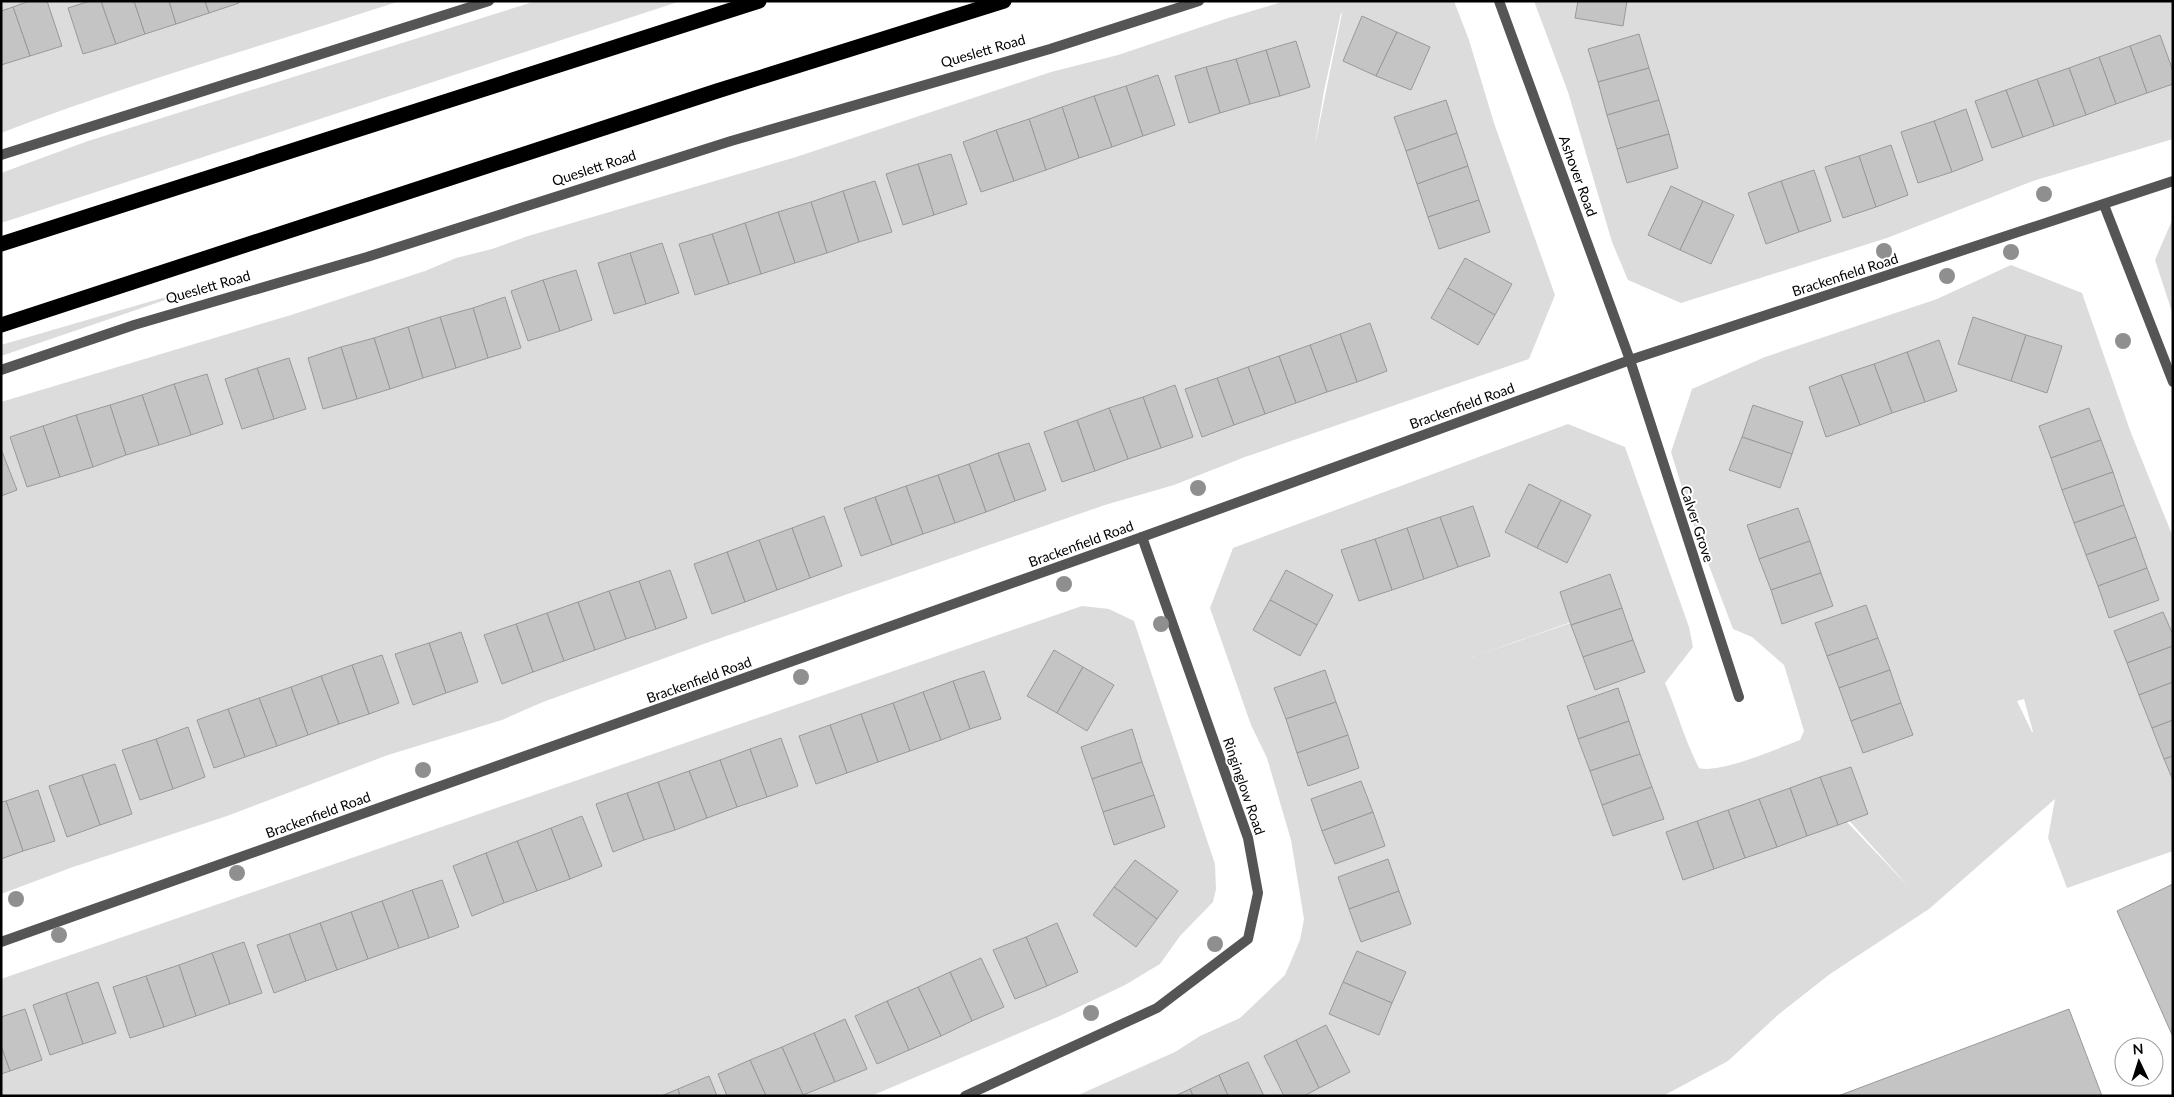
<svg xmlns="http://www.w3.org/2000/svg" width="2174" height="1097" font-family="Lato,sans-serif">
<rect width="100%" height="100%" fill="#fff"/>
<g fill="#dcdcdc" fill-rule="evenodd">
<path d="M1,1H400C267,45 132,82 1,133Z"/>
<polygon points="536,1 681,1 1,223 1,173 88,141"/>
<path d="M1285,1H1454L1469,40L1494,123L1555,295L1529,359L1245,457L1174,485L1105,505L712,641L543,702L502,720L388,755L227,816L73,867L1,894V402L291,315L425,271L456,258L492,249L528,236L796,157L1051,72L1118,55L1225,19ZM1341,13H1342L1315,145L1324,91Z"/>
<polygon points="1534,1 2173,1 2173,139 2033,181 1887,238 1681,303 1628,280 1612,242 1568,92"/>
<polygon points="2173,218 2173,315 2155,260"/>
<path d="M2011,265L2082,293L2131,433L2173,537V851L2067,888L2048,838L2055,799L1929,909L1830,974L1779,1014L1728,1061L1663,1096H1076L1175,1052L1200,1036L1240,1018L1285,975L1300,940L1304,919L1291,840L1267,758L1251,725L1210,608L1233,548L1568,424L1625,447L1689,627L1693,647L1665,683C1677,711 1685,741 1699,768C1719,774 1779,748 1800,740L1804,731L1784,665L1752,637L1733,629L1694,526L1671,452L1692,389L1765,357L1937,299ZM1591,615V616L1472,657ZM2024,699L2033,732H2032L2017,701ZM1844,815L1910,888L1847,822Z"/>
<polygon points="224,280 1,356 1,345"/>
<polygon points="1082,606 1109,609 1134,621 1215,864 1216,889 1213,902 1180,936 1160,964 1125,985 1060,1016 871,1096 1,1096 1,979"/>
</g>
<g fill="#c4c4c4" stroke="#999">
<polygon points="29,1 47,1 62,46 30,56 13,7"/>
<polygon points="90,1 101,1 116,44 83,54 68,8"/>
<polygon points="101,1 134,1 145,34 116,44"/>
<polygon points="134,1 169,1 176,24 145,34"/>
<polygon points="169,1 205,1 209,13 176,24"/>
<polygon points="205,1 238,1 239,3 209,13"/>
<polygon points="1578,1 1627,1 1623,26 1575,18"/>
<polygon points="13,7 30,56 1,65 1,11"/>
<polygon points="1362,16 1397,32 1376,76 1343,61"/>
<polygon points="1397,32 1430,47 1411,90 1376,76"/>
<polygon points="1639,34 1649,68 1598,82 1588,49"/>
<polygon points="2160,35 2173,71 2173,84 2147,93 2130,46"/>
<polygon points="1296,41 1310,87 1280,96 1266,50"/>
<polygon points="2130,46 2147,93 2116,104 2099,57"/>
<polygon points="1266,50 1280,96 1250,104 1236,59"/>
<polygon points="2099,57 2116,104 2086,115 2069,68"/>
<polygon points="1236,59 1250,104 1220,113 1206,67"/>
<polygon points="1206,67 1220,113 1189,123 1175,76"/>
<polygon points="1649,68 1659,100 1607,115 1598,82"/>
<polygon points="2069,68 2086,115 2054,126 2037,79"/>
<polygon points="1158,75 1175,125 1143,136 1126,86"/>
<polygon points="2037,79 2054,126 2023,137 2006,90"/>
<polygon points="1126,86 1143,136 1112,147 1094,96"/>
<polygon points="2006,90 2023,137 1992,148 1975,101"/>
<polygon points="1094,96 1112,147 1079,158 1062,107"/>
<polygon points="1446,100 1457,133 1406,151 1394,117"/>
<polygon points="1659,100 1669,134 1617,149 1607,115"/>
<polygon points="1062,107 1079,158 1046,170 1029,119"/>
<polygon points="1966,109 1983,160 1952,172 1934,121"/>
<polygon points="1029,119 1046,170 1014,181 996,130"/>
<polygon points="1934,121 1952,172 1918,183 1901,132"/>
<polygon points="996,130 1014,181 981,192 963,142"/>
<polygon points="1457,133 1468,166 1417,184 1406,151"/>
<polygon points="1669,134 1678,168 1627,183 1617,149"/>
<polygon points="1891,145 1908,195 1876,207 1859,156"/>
<polygon points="951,154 967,204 934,215 918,164"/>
<polygon points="1859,156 1876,207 1843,218 1825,167"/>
<polygon points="918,164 934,215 903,225 886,174"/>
<polygon points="1468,166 1479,200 1428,217 1417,184"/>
<polygon points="1814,170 1831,221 1799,232 1781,181"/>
<polygon points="875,181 892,232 859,242 843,191"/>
<polygon points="1781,181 1799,232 1766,244 1748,193"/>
<polygon points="1671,186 1703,201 1680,250 1648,235"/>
<polygon points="843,191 859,242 827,253 811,202"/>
<polygon points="1479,200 1490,232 1439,249 1428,217"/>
<polygon points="1703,201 1734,215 1711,264 1680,250"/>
<polygon points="811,202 827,253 795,263 778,212"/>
<polygon points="778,212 795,263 761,274 745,223"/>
<polygon points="745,223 761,274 729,284 712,234"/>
<polygon points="712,234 729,284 695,295 679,244"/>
<polygon points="662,243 679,293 646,304 630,253"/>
<polygon points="630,253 646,304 614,314 598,263"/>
<polygon points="1465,258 1512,284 1495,315 1448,288"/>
<polygon points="576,270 592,320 560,331 543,280"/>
<polygon points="543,280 560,331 528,341 511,291"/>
<polygon points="1448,288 1495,315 1478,345 1431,318"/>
<polygon points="505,297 521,348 488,358 473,308"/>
<polygon points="473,308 488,358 456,368 440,317"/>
<polygon points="440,317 456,368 423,378 408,327"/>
<polygon points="1973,317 2026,335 2011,381 1958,364"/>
<polygon points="1370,323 1387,371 1357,382 1340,334"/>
<polygon points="408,327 423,378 390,389 374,338"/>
<polygon points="1340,334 1357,382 1327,392 1310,345"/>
<polygon points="2026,335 2062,346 2047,393 2011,381"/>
<polygon points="374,338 390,389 357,399 341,347"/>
<polygon points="1939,340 1957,391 1925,402 1907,352"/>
<polygon points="1310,345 1327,392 1296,403 1279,356"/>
<polygon points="341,347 357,399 323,409 308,358"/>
<polygon points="1907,352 1925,402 1892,413 1874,364"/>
<polygon points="1279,356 1296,403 1265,414 1248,367"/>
<polygon points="289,358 306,409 274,419 257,368"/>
<polygon points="1874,364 1892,413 1860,425 1841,375"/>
<polygon points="1248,367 1265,414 1234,425 1217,378"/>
<polygon points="257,368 274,419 242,429 225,379"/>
<polygon points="207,374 223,424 191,435 174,384"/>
<polygon points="1841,375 1860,425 1826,437 1809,387"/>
<polygon points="1217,378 1234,425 1202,437 1185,389"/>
<polygon points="174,384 191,435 159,445 142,395"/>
<polygon points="1175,385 1193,437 1161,448 1143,397"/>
<polygon points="142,395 159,445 126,455 110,405"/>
<polygon points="1143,397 1161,448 1128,459 1109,408"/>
<polygon points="110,405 126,455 93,467 76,415"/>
<polygon points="1753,405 1803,422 1792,454 1742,437"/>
<polygon points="1109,408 1128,459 1095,471 1077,420"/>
<polygon points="2089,408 2101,440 2051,458 2039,426"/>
<polygon points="76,415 93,467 60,477 43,426"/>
<polygon points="1077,420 1095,471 1062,482 1044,432"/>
<polygon points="43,426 60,477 27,487 10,437"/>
<polygon points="1742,437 1792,454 1780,488 1729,470"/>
<polygon points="2101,440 2113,472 2062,490 2051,458"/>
<polygon points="1029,443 1046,490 1015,501 998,453"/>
<polygon points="1,449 17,490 1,496"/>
<polygon points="998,453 1015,501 986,512 969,464"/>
<polygon points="969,464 986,512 955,523 938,475"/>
<polygon points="2113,472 2124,505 2074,523 2062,490"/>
<polygon points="938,475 955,523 923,534 906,486"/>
<polygon points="1529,484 1561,500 1537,548 1505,532"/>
<polygon points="906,486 923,534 892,545 875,497"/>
<polygon points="875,497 892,545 861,556 844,508"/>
<polygon points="1561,500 1591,515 1567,563 1537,548"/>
<polygon points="2124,505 2136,537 2086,555 2074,523"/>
<polygon points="1473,506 1490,556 1458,567 1440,517"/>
<polygon points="1798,508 1810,541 1759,559 1747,525"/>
<polygon points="824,516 842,566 810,578 792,528"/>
<polygon points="1440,517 1458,567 1424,579 1407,528"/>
<polygon points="792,528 810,578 777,590 759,540"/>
<polygon points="1407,528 1424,579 1392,590 1375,539"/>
<polygon points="2136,537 2147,568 2098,586 2086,555"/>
<polygon points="1375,539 1392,590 1359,601 1341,550"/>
<polygon points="759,540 777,590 745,602 727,552"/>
<polygon points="1810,541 1821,573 1771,590 1759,559"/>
<polygon points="727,552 745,602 712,614 694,564"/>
<polygon points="2147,568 2159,600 2109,618 2098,586"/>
<polygon points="670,570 687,618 656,629 639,581"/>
<polygon points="1286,570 1333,595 1317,625 1270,600"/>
<polygon points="1821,573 1833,606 1782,624 1771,590"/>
<polygon points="1610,574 1622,608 1571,625 1560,592"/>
<polygon points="639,581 656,629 626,639 609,591"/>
<polygon points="609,591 626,639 595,650 578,602"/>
<polygon points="1270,600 1317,625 1300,656 1253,630"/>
<polygon points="578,602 595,650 564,661 547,613"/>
<polygon points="1866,605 1878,638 1827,656 1815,623"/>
<polygon points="1622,608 1633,640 1583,657 1571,625"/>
<polygon points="2163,612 2173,635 2173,646 2127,663 2114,631"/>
<polygon points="547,613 564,661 533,672 516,624"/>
<polygon points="516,624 533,672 502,684 484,635"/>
<polygon points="461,632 478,682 446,693 429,643"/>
<polygon points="1878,638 1890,670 1839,688 1827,656"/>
<polygon points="1633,640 1645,672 1595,690 1583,657"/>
<polygon points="429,643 446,693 413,705 395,654"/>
<polygon points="2173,646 2173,682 2139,695 2127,663"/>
<polygon points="1054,650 1083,667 1057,713 1027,696"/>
<polygon points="382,655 399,703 369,714 352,665"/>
<polygon points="352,665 369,714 339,724 321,676"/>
<polygon points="1083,667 1114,685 1087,731 1057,713"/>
<polygon points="1325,670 1336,702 1286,719 1274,688"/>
<polygon points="1890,670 1901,703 1851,721 1839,688"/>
<polygon points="984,671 1001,719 970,729 953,681"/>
<polygon points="321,676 339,724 308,735 291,687"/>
<polygon points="953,681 970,729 941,740 923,692"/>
<polygon points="2173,682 2173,720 2152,728 2139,695"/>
<polygon points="291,687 308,735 277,746 259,698"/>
<polygon points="1618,688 1629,721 1578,739 1567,706"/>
<polygon points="923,692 941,740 910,751 893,703"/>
<polygon points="259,698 277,746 245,757 228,709"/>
<polygon points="1336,702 1348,735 1297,753 1286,719"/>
<polygon points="893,703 910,751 878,762 861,714"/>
<polygon points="1901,703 1913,735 1863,753 1851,721"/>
<polygon points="228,709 245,757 214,768 197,720"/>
<polygon points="861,714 878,762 847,773 830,725"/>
<polygon points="2173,720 2173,756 2164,759 2152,728"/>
<polygon points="1629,721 1640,754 1590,771 1578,739"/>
<polygon points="830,725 847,773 816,784 799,736"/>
<polygon points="188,727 205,777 173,789 156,739"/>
<polygon points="1132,729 1142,762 1092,779 1081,747"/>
<polygon points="1348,735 1359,768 1308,786 1297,753"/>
<polygon points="781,738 798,786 767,797 750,749"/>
<polygon points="156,739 173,789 140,800 122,750"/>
<polygon points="750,749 767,797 737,807 720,760"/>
<polygon points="1640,754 1652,787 1602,805 1590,771"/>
<polygon points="2173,756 2173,780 2164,759"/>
<polygon points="720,760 737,807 707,818 689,771"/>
<polygon points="1142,762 1154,795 1103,812 1092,779"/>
<polygon points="115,764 132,814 100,825 82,775"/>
<polygon points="1851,767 1868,814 1838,825 1820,777"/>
<polygon points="689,771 707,818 675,830 658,782"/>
<polygon points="82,775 100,825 67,837 49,786"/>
<polygon points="1820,777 1838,825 1807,836 1790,788"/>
<polygon points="1361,781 1373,812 1322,831 1311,799"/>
<polygon points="658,782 675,830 644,840 627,793"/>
<polygon points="1652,787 1664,819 1613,836 1602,805"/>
<polygon points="1790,788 1807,836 1777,847 1759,799"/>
<polygon points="38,790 55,841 23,851 6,801"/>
<polygon points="627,793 644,840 613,852 596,804"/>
<polygon points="1154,795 1165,827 1114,845 1103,812"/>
<polygon points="1759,799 1777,847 1745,858 1728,810"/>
<polygon points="6,801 23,851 1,859 1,802"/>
<polygon points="1728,810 1745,858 1714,869 1697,821"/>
<polygon points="1373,812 1385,846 1335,864 1322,831"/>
<polygon points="582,816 602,866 570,879 551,828"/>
<polygon points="1697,821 1714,869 1683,880 1666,832"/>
<polygon points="551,828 570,879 537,891 517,841"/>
<polygon points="517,841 537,891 504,903 486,853"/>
<polygon points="486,853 504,903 472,916 453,866"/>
<polygon points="1388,859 1399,891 1349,909 1338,877"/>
<polygon points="1135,860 1178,891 1157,919 1114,887"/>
<polygon points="442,880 459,927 429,938 412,890"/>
<polygon points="2173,884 2173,1037 2117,911"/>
<polygon points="1114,887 1157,919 1136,947 1093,915"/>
<polygon points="412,890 429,938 399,948 382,901"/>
<polygon points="1399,891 1411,924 1361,942 1349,909"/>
<polygon points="382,901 399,948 368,959 351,912"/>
<polygon points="351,912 368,959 337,970 320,923"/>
<polygon points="320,923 337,970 306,981 289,934"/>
<polygon points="1057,923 1078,972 1047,986 1026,937"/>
<polygon points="289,934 306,981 274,993 257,945"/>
<polygon points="1026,937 1047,986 1015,999 993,950"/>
<polygon points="244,942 262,993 230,1004 212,953"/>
<polygon points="1357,951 1406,972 1392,1003 1343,982"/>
<polygon points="212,953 230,1004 196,1016 179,965"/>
<polygon points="981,958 1004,1007 972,1021 950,972"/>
<polygon points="179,965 196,1016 164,1027 146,976"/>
<polygon points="950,972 972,1021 941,1036 918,987"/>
<polygon points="146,976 164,1027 130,1038 113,987"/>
<polygon points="98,982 116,1033 83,1044 66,993"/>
<polygon points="1343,982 1392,1003 1379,1035 1329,1014"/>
<polygon points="918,987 941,1036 909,1050 887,1001"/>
<polygon points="66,993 83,1044 50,1055 33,1005"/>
<polygon points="887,1001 909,1050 877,1064 855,1016"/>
<polygon points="25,1009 42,1060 10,1071 1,1046 1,1017"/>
<polygon points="2069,1009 2102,1096 1838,1096"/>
<polygon points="845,1019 867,1069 835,1082 814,1033"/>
<polygon points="1326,1025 1350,1072 1319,1088 1296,1040"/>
<polygon points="814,1033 835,1082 803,1095 782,1047"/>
<polygon points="1296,1040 1319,1088 1304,1096 1284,1096 1264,1056"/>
<polygon points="1,1046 10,1071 1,1074"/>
<polygon points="782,1047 803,1095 802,1096 766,1096 750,1060"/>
<polygon points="750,1060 766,1096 727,1096 718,1074"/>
<polygon points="1248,1062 1264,1096 1228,1096 1219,1075"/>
<polygon points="1219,1075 1228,1096 1193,1096 1190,1089"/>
<polygon points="709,1076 717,1096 680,1096 678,1089"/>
<polygon points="678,1089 680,1096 661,1096"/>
<polygon points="1190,1089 1193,1096 1175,1096"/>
</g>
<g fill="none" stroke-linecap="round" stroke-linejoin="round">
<g stroke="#555" stroke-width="10">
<polyline points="1499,1 1630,360 1739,697"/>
<polyline points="1,155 489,1"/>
<polyline points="2104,205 2173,382"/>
<polyline points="1,370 134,325 367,257 731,141 1050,49 1199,1"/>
<polyline points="1,942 1142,537 1630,360 2173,181"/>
<polyline points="965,1096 1157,1008 1248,939 1258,893 1248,838 1142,537"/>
</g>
<g stroke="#000" stroke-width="15">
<polyline points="1,244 759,1"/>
<polyline points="1,325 717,91 1004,1"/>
</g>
</g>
<g fill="#8f8f8f">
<circle cx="2044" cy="194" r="8"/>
<circle cx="1884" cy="251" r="8"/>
<circle cx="2011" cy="252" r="8"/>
<circle cx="1947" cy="276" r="8"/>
<circle cx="2123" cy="341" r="8"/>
<circle cx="1198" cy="488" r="8"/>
<circle cx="1064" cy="584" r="8"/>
<circle cx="1161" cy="624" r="8"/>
<circle cx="801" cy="677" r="8"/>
<circle cx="423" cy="770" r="8"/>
<circle cx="237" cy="873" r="8"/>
<circle cx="16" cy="899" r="8"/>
<circle cx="59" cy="935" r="8"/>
<circle cx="1215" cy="944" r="8"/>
<circle cx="1091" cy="1013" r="8"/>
</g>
<g text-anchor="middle" stroke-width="4" stroke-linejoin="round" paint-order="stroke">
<g font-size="14" fill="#000" stroke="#fff">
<text transform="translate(983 51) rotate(-16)" y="5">Queslett Road</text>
<text transform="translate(594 168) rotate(-18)" y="5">Queslett Road</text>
<text transform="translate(1578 176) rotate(70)" y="5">Ashover Road</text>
<text transform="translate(1845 275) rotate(-18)" y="5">Brackenfield Road</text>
<text transform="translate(208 287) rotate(-16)" y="5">Queslett Road</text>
<text transform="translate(1462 406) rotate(-20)" y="5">Brackenfield Road</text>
<text transform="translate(1697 524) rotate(72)" y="5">Calver Grove</text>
<text transform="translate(1081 544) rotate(-20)" y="5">Brackenfield Road</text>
<text transform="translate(699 680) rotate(-20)" y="5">Brackenfield Road</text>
<text transform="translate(1244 786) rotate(71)" y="5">Ringinglow Road</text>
<text transform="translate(318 815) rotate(-20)" y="5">Brackenfield Road</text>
</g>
</g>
<rect width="2174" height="1097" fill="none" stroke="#000000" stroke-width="5"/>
<g transform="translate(2139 1062) rotate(356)"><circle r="24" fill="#ffffff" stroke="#999999"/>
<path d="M0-4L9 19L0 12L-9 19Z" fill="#000000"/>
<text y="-8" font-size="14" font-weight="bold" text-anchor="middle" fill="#000000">N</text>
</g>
</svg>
